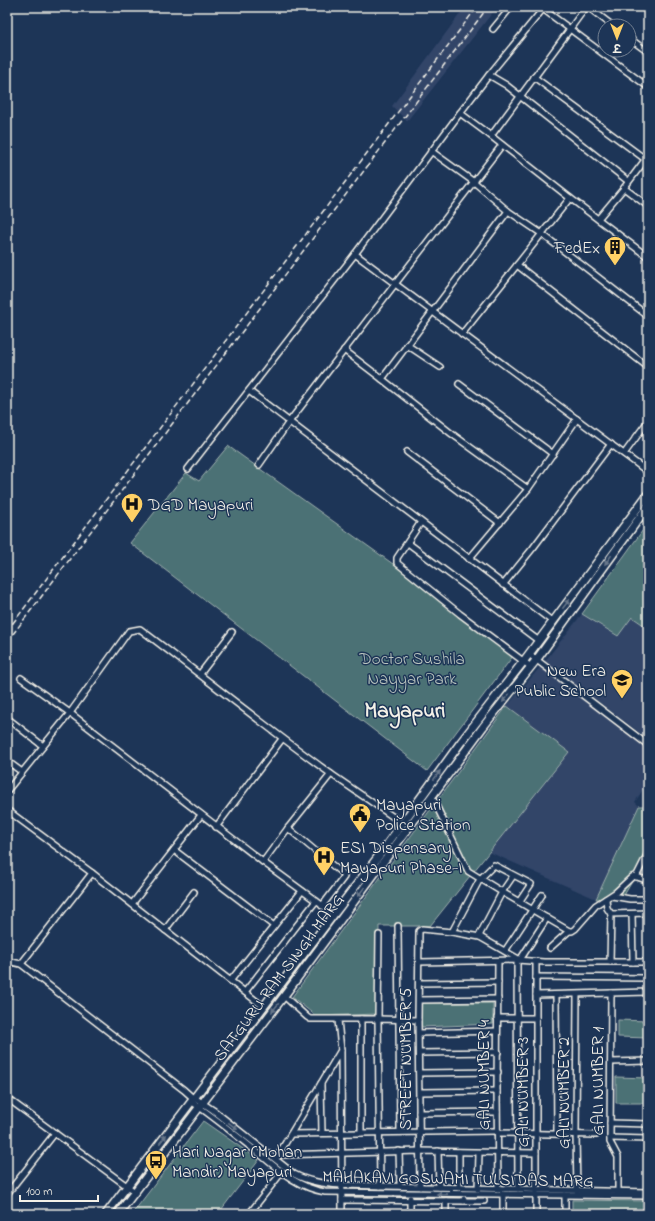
<svg xmlns="http://www.w3.org/2000/svg" width="655" height="1221" font-family="'Indie Flower','Playpen Sans Deva',sans-serif">
<rect width="100%" height="100%" fill="#1d3557"/>
<filter id="ink" filterUnits="userSpaceOnUse"><feTurbulence type="fractalNoise" baseFrequency=".025" numOctaves="2"/><feDisplacementMap in="SourceGraphic" scale="8" xChannelSelector="R" yChannelSelector="G"/><feConvolveMatrix kernelMatrix="1 2 1 2 8 2 1 2 1" color-interpolation-filters="sRGB"/></filter>
<g filter="url(#ink)">
<g fill="#304468">
<polygon points="465,7 497,7 407,121 392,106"/>
<polygon points="582,614 617,636 632,617 648,628 648,739 545,661"/>
<polygon points="541,666 648,748 648,782 635,802 639,806 596,899 489,852 568,753 507,706"/>
</g>
<g fill="#4b7174" stroke="#a0b1ae">
<polygon points="228,446 516,652 427,771 130,543 186,473 199,481"/>
<polygon points="648,523 648,628 632,617 618,636 582,614"/>
<polygon points="507,706 569,752 430,926 379,926 378,1014 316,1016 292,997"/>
<polygon points="639,806 648,806 648,854 623,897 612,900 596,899"/>
<polygon points="421,1003 493,1003 493,1024 421,1027"/>
<polygon points="618,1020 648,1021 648,1038 618,1037"/>
<polygon points="616,1077 648,1078 648,1103 616,1103"/>
<polygon points="203,1121 259,1160 218,1214 132,1214"/>
<polygon points="572,1200 648,1201 648,1209 635,1214 572,1214"/>
</g>
<g fill="none" stroke-linecap="round" stroke-linejoin="round">
<g stroke="#f4f1e8" stroke-width="8">
<g id="minor">
<polyline points="586,7 570,29 648,87"/>
<polyline points="588,7 613,26"/>
<polyline points="493,29 511,7"/>
<polyline points="629,38 648,52"/>
<polyline points="489,75 506,85 628,181"/>
<polyline points="534,77 645,159"/>
<polyline points="460,113 489,75 543,9 570,29 491,136 570,198"/>
<polyline points="431,151 474,182 508,211 542,234 648,316"/>
<polyline points="624,188 648,206"/>
<polyline points="508,211 382,379 452,434 528,489 577,419"/>
<polyline points="598,219 624,188 648,156"/>
<polyline points="355,254 648,472"/>
<polyline points="648,257 570,198 517,265 648,367"/>
<polyline points="462,334 517,265"/>
<polyline points="407,345 440,367"/>
<polyline points="344,350 382,379"/>
<polyline points="459,384 553,454"/>
<polyline points="249,391 553,622"/>
<polyline points="407,452 500,523"/>
<polyline points="624,454 648,421"/>
<polyline points="259,465 289,422 502,145"/>
<polyline points="188,469 355,254 460,113 491,136"/>
<polyline points="421,522 397,558 397,563 460,614 531,667"/>
<polyline points="408,543 539,641"/>
<polyline points="469,559 528,489"/>
<polyline points="503,585 533,548 611,444"/>
<polyline points="529,654 648,745"/>
<polyline points="200,674 232,632"/>
<polyline points="21,678 70,713 263,862"/>
<polyline points="7,718 43,746"/>
<polyline points="7,761 22,772"/>
<path d="M7,791L70,713L129,631L140,629C204,677 266,727 331,774"/>
<polyline points="432,797 468,871 502,892 480,934 480,937 520,960 547,918"/>
<polyline points="7,810 92,873 264,1007"/>
<polyline points="216,827 282,739"/>
<polyline points="288,828 344,875 344,877 322,906"/>
<polyline points="174,850 274,926"/>
<polyline points="513,876 502,892 569,931 572,931 575,929 596,905 616,892 632,877 634,876 643,879 648,879"/>
<polyline points="636,877 648,853"/>
<polyline points="612,896 630,899 648,899"/>
<polyline points="606,899 607,908 611,914"/>
<polyline points="132,904 201,815"/>
<polyline points="334,914 263,862 288,828 331,774 402,823"/>
<polyline points="632,914 633,962"/>
<polyline points="398,926 400,1132"/>
<polyline points="165,930 194,892"/>
<polyline points="452,932 480,937"/>
<polyline points="550,948 569,931"/>
<polyline points="505,951 542,895"/>
<polyline points="517,960 518,1189"/>
<polyline points="7,961 21,964 184,1090 194,1099"/>
<polyline points="536,961 536,1214"/>
<polyline points="419,962 517,960 544,962 648,962"/>
<polyline points="610,962 611,914 648,913"/>
<polyline points="21,964 92,873"/>
<polyline points="536,977 648,978"/>
<polyline points="231,980 302,891"/>
<polyline points="419,983 498,982"/>
<polyline points="245,992 316,901"/>
<polyline points="611,993 610,1142 618,1157 618,1194"/>
<polyline points="536,995 648,992"/>
<polyline points="556,995 557,1134"/>
<polyline points="577,995 576,1134 577,1191"/>
<polyline points="284,996 307,1017 310,1019 378,1019 379,935"/>
<polyline points="419,1000 498,999"/>
<polyline points="497,1018 536,1018"/>
<polyline points="419,1033 497,1031"/>
<polyline points="341,1050 342,1214"/>
<polyline points="419,1053 498,1052"/>
<polyline points="611,1062 648,1061"/>
<polyline points="419,1073 498,1072"/>
<polyline points="321,1084 322,1133"/>
<polyline points="420,1092 497,1091"/>
<polyline points="7,1098 135,1192"/>
<path d="M195,1098L213,1110L294,1174C309,1182 324,1184 341,1185L648,1192"/>
<path d="M192,1102C216,1118 239,1138 262,1156C281,1172 300,1188 325,1192L648,1196"/>
<polyline points="419,1113 497,1112"/>
<polyline points="610,1123 648,1124"/>
<polyline points="361,1133 361,1019"/>
<polyline points="497,1133 596,1135"/>
<polyline points="291,1134 497,1131"/>
<polyline points="610,1138 648,1139"/>
<polyline points="399,1151 400,1186"/>
<polyline points="438,1151 439,1187"/>
<polyline points="459,1152 459,1188"/>
<polyline points="278,1155 420,1151 536,1153"/>
<polyline points="277,1157 341,1050 338,1020"/>
<polyline points="380,1186 378,1019 418,1020"/>
<polyline points="420,1187 418,1020 419,931 422,929 452,932 480,879 494,865 531,884 519,902"/>
<polyline points="478,1189 479,1153"/>
<polyline points="498,1189 497,1091 498,961"/>
<polyline points="7,1194 55,1133"/>
<polyline points="503,1194 503,1214"/>
<polyline points="565,1195 565,1214"/>
<polyline points="464,1199 464,1201 484,1201"/>
<polyline points="342,1200 464,1201"/>
<polyline points="446,1201 446,1214"/>
<polyline points="249,1214 282,1172"/>
<polyline points="410,1214 410,1198"/>
<polyline points="644,1214 648,1212"/>
</g>
</g>
<g stroke="#f4f1e8" stroke-width="10">
<g id="major">
<polyline points="106,1214 334,914 378,857 461,742 523,662 648,494"/>
<polyline points="118,1214 284,996 483,727 537,659 648,506"/>
</g>
</g>
<use href="#minor" stroke="#1d3557" stroke-width="5"/>
<use href="#major" stroke="#1d3557" stroke-width="7"/>
<g stroke="#f4f1e8" stroke-width="1.5" stroke-dasharray="6 3" stroke-linecap="butt">
<polyline points="7,631 477,7"/>
<polyline points="7,642 488,7"/>
</g>
</g>
<defs><path id="oneway-solid" d="M-6-.8H1V-3.2L6.5 0L1 3.2V.8H-6Z"/></defs>
<g fill="#68778a">
<use href="#oneway-solid" transform="translate(608 560) rotate(126)"/>
<use href="#oneway-solid" transform="translate(566 604) rotate(-53)"/>
<use href="#oneway-solid" transform="translate(506 698) rotate(129)"/>
<use href="#oneway-solid" transform="translate(437 775) rotate(-54)"/>
<use href="#oneway-solid" transform="translate(361 892) rotate(126)"/>
<use href="#oneway-solid" transform="translate(275 1008) rotate(128)"/>
<use href="#oneway-solid" transform="translate(233 1126) rotate(38)"/>
<use href="#oneway-solid" transform="translate(163 1139) rotate(-52)"/>
<use href="#oneway-solid" transform="translate(442 1194) rotate(-179)"/>
</g>
</g>
<defs>
<g id="building-pin" transform="scale(1.15)"><path d="M0 17L-7.5 6A9.5 9.5 0 1 1 7.5 6Z" fill="#ffd166" stroke="#1d3557"/><path d="M-4-6H4V6H1V3H-1V6H-4ZM-2.5-4.3h1.7v1.8h-1.7ZM.8-4.3h1.7v1.8H.8ZM-2.5-1h1.7V.8h-1.7ZM.8-1h1.7V.8H.8Z" fill="#111"/></g>
<g id="hospital-pin" transform="scale(1.15)"><path d="M0 17L-7.5 6A9.5 9.5 0 1 1 7.5 6Z" fill="#ffd166" stroke="#1d3557"/><path d="M-5-5h3v3.5h4V-5h3V5h-3V1.5h-4V5h-3Z" fill="#111"/></g>
<g id="school-pin" transform="scale(1.15)"><path d="M0 17L-7.5 6A9.5 9.5 0 1 1 7.5 6Z" fill="#ffd166" stroke="#1d3557"/><path d="M0-5L7-2L0 1L-7-2ZM-4 1L0 2.5L4 1V4Q0 6-4 4Z" fill="#111"/></g>
<g id="civic-pin" transform="scale(1.15)"><path d="M0 17L-7.5 6A9.5 9.5 0 1 1 7.5 6Z" fill="#ffd166" stroke="#1d3557"/><path d="M-.6-6.5H3V-4.5H.6V-3L4-1V1h2V6H-6V1h2V-1L-.6-3ZM-1.2 2.5V6h2.4V2.5Z" fill="#111"/></g>
<g id="bus-pin" transform="scale(1.15)"><path d="M0 17L-7.5 6A9.5 9.5 0 1 1 7.5 6Z" fill="#ffd166" stroke="#1d3557"/><path d="M-5-6H5V4H4V6H2V4H-2V6H-4V4H-5ZM-3.5-4V0h7V-4ZM-3.5 1.2v1.5H-2V1.2ZM2 1.2v1.5H3.5V1.2Z" fill="#111"/></g>
</defs>
<g fill-rule="evenodd">
<use href="#building-pin" x="615" y="247"/>
<use href="#hospital-pin" x="132" y="504"/>
<use href="#school-pin" x="622" y="680"/>
<use href="#civic-pin" x="360" y="814"/>
<use href="#hospital-pin" x="324" y="857"/>
<use href="#bus-pin" x="156" y="1161"/>
</g>
<g text-anchor="middle" stroke-width="3" stroke-linejoin="round" paint-order="stroke">
<g font-size="17" fill="#f4f1e8" stroke="#1d3557" text-anchor="start">
<text x="600" y="253" text-anchor="end">FedEx</text>
<text x="148" y="510">DGD Mayapuri</text>
<text x="606" y="676" text-anchor="end">New Era<tspan x="606" dy="20">Public School</tspan></text>
<text x="376" y="810">Mayapuri<tspan x="376" dy="20">Police Station</tspan></text>
<text x="340" y="853">ESI Dispensary<tspan x="340" dy="20">Mayapuri Phase-I</tspan></text>
<text x="172" y="1157">Hari Nagar (Mohan<tspan x="172" dy="20">Mandir) Mayapuri</tspan></text>
</g>
<g font-size="17" fill="#b9c4bf" stroke="#1d3557">
<text x="412" y="664">Doctor Sushila<tspan x="412" dy="20">Nayyar Park</tspan></text>
</g>
<g font-size="17" fill="#f4f1e8" stroke="#1d3557">
<text transform="translate(278 977) rotate(-53)" y="6">SATGURU RAM SINGH MARG</text>
<text transform="translate(405 1059) rotate(-90)" y="6">STREET NUMBER 5</text>
<text transform="translate(483 1075) rotate(-90)" y="6">GALI NUMBER 4</text>
<text transform="translate(597 1081) rotate(-90)" y="6">GALI NUMBER 1</text>
<text transform="translate(522 1092) rotate(-90)" y="6">GALI NUMBER 3</text>
<text transform="translate(563 1093) rotate(-90)" y="6">GALI NUMBER 2</text>
<text transform="translate(458 1178) rotate(1)" y="6">MAHAKAVI GOSWAMI TULSIDAS MARG</text>
</g>
<g font-size="21" font-weight="bold" fill="#f4f1e8" stroke="#1d3557">
<text x="405" y="717">Mayapuri</text>
</g>
</g>
<rect width="655" height="1221" fill="none" stroke="#1d3557" stroke-width="24"/>
<rect x="12" y="12" width="631" height="1197" fill="none" stroke="#f4f1e8" stroke-width="1.5" filter="url(#ink)"/>
<g transform="translate(617 38) rotate(180)"><circle r="19" fill="#1d3557" stroke="#738091"/>
<path d="M0-3L7 15L0 10L-7 15Z" fill="#ffd166"/>
<text y="-6" font-size="11" font-weight="bold" text-anchor="middle" fill="#f4f1e8">उ</text>
</g>
<path d="M20 1195v6h78v-6" fill="none" stroke="#f4f1e8" stroke-width="2"/>
<text x="26" y="1195" font-size="12" fill="#f4f1e8" stroke="#1d3557" stroke-width="3" paint-order="stroke">100 m</text>
</svg>
